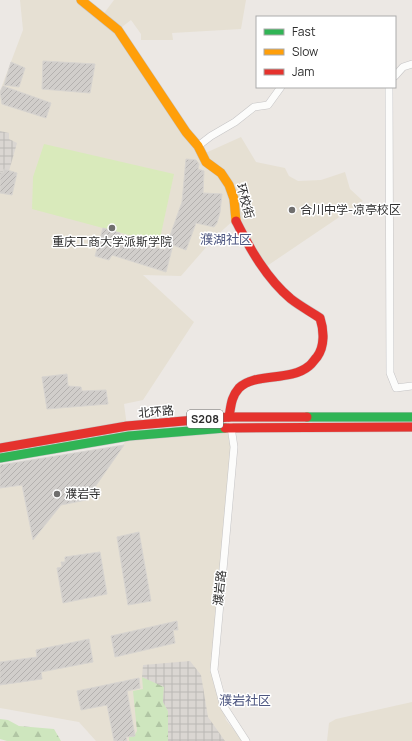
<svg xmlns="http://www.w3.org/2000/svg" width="412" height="741" font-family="Manrope,'Noto Sans SC',sans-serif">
<defs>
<pattern id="forest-firs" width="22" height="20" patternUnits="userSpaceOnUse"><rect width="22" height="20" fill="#cee6be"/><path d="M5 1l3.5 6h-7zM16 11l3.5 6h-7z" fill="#b1c6a4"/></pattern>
<pattern id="plaza-grid" width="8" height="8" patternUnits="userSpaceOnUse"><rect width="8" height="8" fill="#dad6d2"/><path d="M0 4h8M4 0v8" fill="none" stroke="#bbb8b5"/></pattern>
<pattern id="building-hatch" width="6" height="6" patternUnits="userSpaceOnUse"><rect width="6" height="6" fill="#d1cecb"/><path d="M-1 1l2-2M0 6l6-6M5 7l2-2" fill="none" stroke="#b4b1af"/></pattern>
</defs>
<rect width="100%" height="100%" fill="#ece8e4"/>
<g fill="#e6e0d3">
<polygon points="20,0 81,0 102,16 114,0 246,0 241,29 172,33 173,40 141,40 141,34 131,20 118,30 201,155 241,137 256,162 285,168 289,176 298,181 321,180 345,172 350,189 363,201 264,268 235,219 215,237 181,276 143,275 194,322 143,400 124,404 127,426 0,448 0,91 23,30"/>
<polygon points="231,427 234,447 214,670 226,720 243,741 96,741 79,722 0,708 0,488 22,485 33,540 61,505 86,500 129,436"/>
<polygon points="412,702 412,741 327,741 329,723 336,719"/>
</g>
<g fill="url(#forest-firs)">
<polygon points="142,677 164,686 163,702 168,711 168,741 129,741 129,736 134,736 137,731 133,691 143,689"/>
<polygon points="0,719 8,720 19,726 54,729 61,741 7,741 0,739"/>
</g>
<polygon fill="#d9eabb" points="44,144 174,174 159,243 32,209 33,177"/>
<g fill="url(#plaza-grid)">
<polygon points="0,131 9,133 9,139 17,143 9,171 4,169 3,173 0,172"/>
<polygon points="190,661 201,675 208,717 225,741 168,741 168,711 163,702 164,687 142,677 143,665"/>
</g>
<g fill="url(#building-hatch)" stroke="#d7d4d0">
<polygon points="43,61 95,64 90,93 42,89"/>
<polygon points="11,62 25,68 19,87 4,85"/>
<polygon points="3,86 51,103 46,118 2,104 0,92"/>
<polygon points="186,159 196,160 199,164 198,169 204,171 203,193 222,194 220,212 217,223 214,227 196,223 186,250 173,245 166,272 112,255 109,260 95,256 103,228 120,233 119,237 165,250 182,202"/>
<polygon points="4,169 17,173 12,195 0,193 0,172 3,173"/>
<polygon points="67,374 68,386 81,387 82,391 106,390 108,404 47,409 42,377"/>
<polygon points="124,445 86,500 61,505 33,540 22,485 0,488 0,465"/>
<polygon points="139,532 151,601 128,605 117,537"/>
<polygon points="100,552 107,594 63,603 57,568 62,567 61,562 65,562 65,557"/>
<polygon points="177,621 178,630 173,630 175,643 115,657 111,636"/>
<polygon points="89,639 93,662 41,672 42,679 0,685 0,662 37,657 36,650"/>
<polygon points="139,678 140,688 127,691 135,736 126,737 127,741 114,741 107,705 81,710 77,691"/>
</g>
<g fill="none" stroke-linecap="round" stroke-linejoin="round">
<g stroke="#c5c4c5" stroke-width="8">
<g id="street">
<polyline points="395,76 403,67 412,64"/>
<polyline points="389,87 390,373 396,388 412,386"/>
<polyline points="198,146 211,136 235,122 254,107 268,105 281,87"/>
<polyline points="231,427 234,447 214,670 224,707 246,741"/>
</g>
</g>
<g stroke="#c5c4c5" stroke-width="10">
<g id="fast">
<polyline points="307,417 412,417"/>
<polyline points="0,458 129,436 225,428"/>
</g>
</g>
<g stroke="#c5c4c5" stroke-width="10">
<polyline id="slow" points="81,0 118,30 186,132 198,146 206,162 221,173 229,185 234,199 236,221"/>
</g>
<g stroke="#c5c4c5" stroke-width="10">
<g id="jam">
<path d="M229,417C231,406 231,397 239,388C255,372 290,382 309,366C312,364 314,360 317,357C325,346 324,330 320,318C311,312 300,306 291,299C267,279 250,249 236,221"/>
<polyline points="225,428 412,427"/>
<polyline points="0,448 127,426 229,417 307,417"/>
</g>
</g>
<use href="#street" stroke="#fcfcfb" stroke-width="7"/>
<use href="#fast" stroke="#30b455" stroke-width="9"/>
<use href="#slow" stroke="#ff9f0a" stroke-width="9"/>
<use href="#jam" stroke="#e5322d" stroke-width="9"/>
</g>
<g fill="#706f6e" stroke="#fff" stroke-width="1.5">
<circle cx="292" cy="210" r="4"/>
<circle cx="112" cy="228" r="4"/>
<circle cx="57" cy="494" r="4"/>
</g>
<g text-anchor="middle" stroke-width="3" stroke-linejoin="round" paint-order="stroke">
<rect fill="#fff" stroke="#6d6d6d" stroke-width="1" x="187" y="410" width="36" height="18" rx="3"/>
<g font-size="11" font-weight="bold" fill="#2e2e2e">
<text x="205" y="423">S208</text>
</g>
<g font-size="12" fill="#2e2e2e" stroke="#fff">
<text transform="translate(245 201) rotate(75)" y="4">环校街</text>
<text transform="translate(156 412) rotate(-5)" y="4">北环路</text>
<text transform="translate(220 588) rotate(-84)" y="4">濮岩路</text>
</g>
<g font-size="12" fill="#2e2e2e" stroke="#fff" text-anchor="start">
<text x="300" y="214">合川中学-凉亭校区</text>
<text x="112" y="246" text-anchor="middle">重庆工商大学派斯学院</text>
<text x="65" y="498">濮岩寺</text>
</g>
<g font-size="13" fill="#4d5680" stroke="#fff">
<text x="226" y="244">濮湖社区</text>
<text x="245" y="705">濮岩社区</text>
</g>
</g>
<rect x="256" y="16" width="140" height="72" fill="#ffffff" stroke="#ababab"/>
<rect x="264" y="29" width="20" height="6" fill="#30b455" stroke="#ababab"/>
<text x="292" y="36" font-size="12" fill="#2e2e2e">Fast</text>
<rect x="264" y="49" width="20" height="6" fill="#ff9f0a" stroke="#ababab"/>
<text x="292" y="56" font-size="12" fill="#2e2e2e">Slow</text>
<rect x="264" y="69" width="20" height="6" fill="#e5322d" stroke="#ababab"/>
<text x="292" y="76" font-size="12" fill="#2e2e2e">Jam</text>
</svg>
